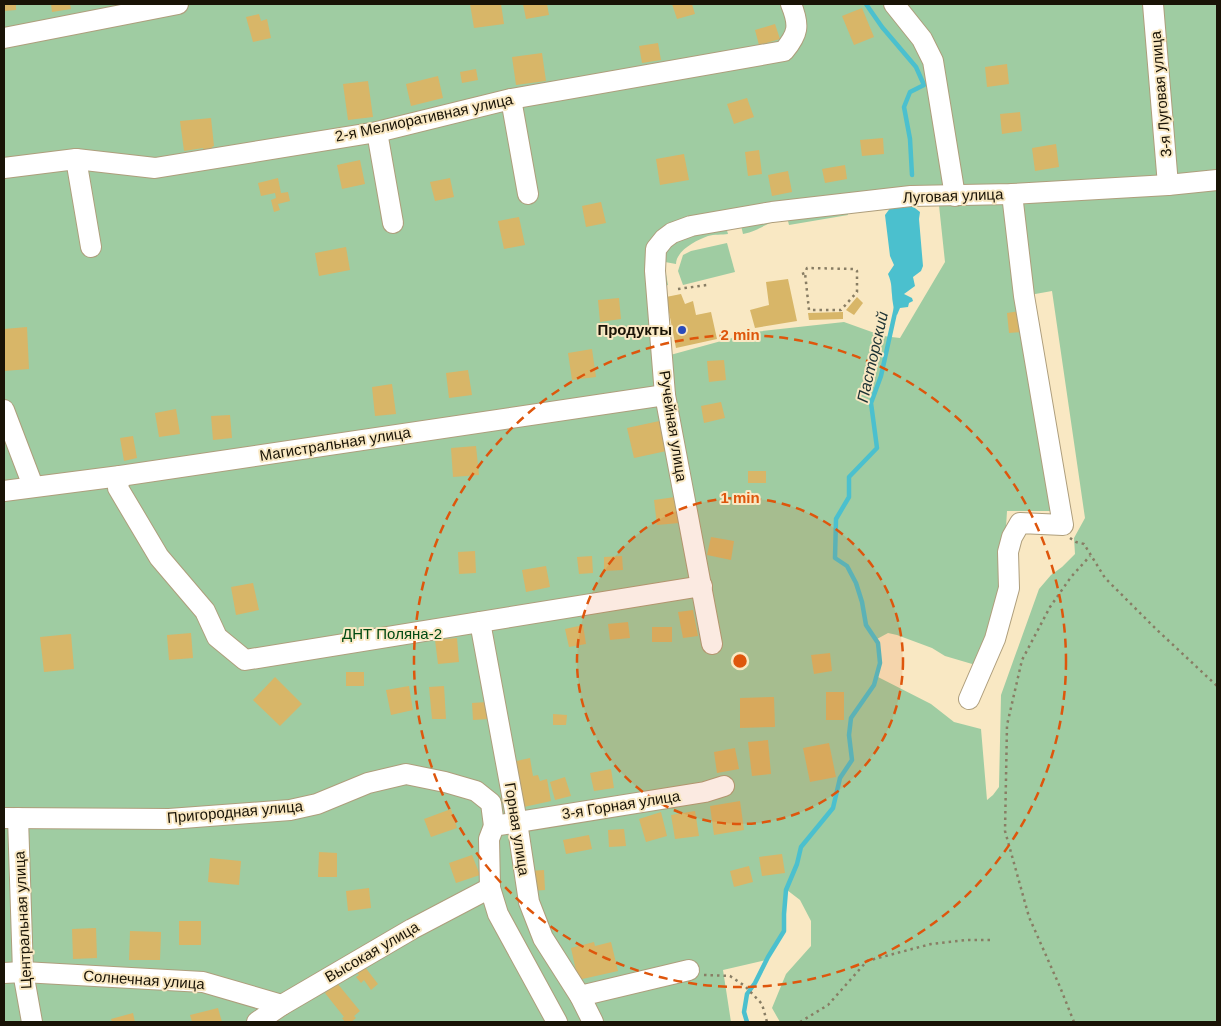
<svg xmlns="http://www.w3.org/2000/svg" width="1221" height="1026" font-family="Arial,sans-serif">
<rect width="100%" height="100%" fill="#f9e8c3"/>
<g fill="#9fcca2" fill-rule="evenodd">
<path d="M4,4H1217V1022H780L772,1008L786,974L811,946V921L800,900L787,890L784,931L766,960L723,970L731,1022H4ZM938,196L945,262L900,338L883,336L844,322L754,332L663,357L655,289L668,285L665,269V262L676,264C676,251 696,240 708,236C714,234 722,235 728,234L724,220L739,217L743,234C758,231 764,224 777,221L785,209L789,225L848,215L846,203ZM1052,291L1085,518L1074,538L1075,554L1062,567L1051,575L1039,589L1001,695L999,787L993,795L987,800L981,729L954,722L931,704L878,677V673L880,663L877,639L888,633L897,635L932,648L945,656L979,666L1002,592L1007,511H1056L1024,296Z"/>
<polygon points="727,243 735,272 683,285 678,271 683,255 691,251"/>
</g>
<path fill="#4bc0ce" d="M911,205L920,212L919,219L923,266L921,271L913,277L915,286L904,294L912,298L913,301L909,303L908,307L900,308L897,315L894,313C894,306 892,301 892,295C891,285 892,284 888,274L894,265L890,256L885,215L891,207L903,208Z"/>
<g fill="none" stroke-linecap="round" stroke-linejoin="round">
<g stroke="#4bc0ce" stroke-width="4.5">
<polyline points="866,4 882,27 916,67 924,85 910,92 904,107 910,139 912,175"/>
<polyline points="747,1022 744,1012 747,994 755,983 768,957 784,931 784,914 786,890 797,864 801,847 833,808 840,778 852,760 849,735 851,718 874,685 880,663 878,643 866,625 862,602 856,583 847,566 835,558 836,519 849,497 849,477 877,448 871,403 881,376 896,308"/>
</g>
</g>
<g fill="#d8b668">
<polygon points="4,4 16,4 16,10 4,11"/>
<polygon points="51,4 70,4 71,9 52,12"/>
<polygon points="470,4 501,4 504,24 474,28"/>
<polygon points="523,4 547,4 549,15 526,19"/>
<polygon points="672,4 692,4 695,14 677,19"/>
<polygon points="862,8 874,37 854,45 842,16"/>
<polygon points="259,14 261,21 267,19 271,38 253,42 246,17"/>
<polygon points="775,24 780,39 759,45 755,30"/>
<polygon points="658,43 661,60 642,63 639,46"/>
<polygon points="542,53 546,81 516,85 512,57"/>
<polygon points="1007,64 1009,84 987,87 985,67"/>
<polygon points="476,69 478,80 462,83 460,72"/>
<polygon points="438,76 443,98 411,106 406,84"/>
<polygon points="368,81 373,117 348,120 343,84"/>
<polygon points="747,98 754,117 734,124 727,104"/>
<polygon points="1020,112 1022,131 1002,134 1000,114"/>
<polygon points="211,118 214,146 212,147 213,154 206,155 203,148 184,151 180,121"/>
<polygon points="883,138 884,154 862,156 860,140"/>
<polygon points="1056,144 1059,167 1035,171 1032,148"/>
<polygon points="759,150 762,174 748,176 745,152"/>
<polygon points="684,154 689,180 660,185 656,159"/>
<polygon points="360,160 365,184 342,189 337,165"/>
<polygon points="845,165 847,179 825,183 822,169"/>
<polygon points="788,171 792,192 772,196 768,175"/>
<polygon points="278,178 281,193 288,192 290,201 278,204 280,210 274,212 271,200 276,198 275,193 261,196 258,183"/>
<polygon points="450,178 454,197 435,201 430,182"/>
<polygon points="601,202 606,223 586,227 582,206"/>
<polygon points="519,217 525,245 504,249 498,221"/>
<polygon points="346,247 350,270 319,276 315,253"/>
<polygon points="788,279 797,321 755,328 750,310 769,305 766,282"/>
<polygon points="681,294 685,304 693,301 696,315 711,312 717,339 676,348 666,297"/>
<polygon points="857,297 863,303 854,315 846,310"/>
<polygon points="619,298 621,319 600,322 598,300"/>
<polygon points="1020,311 1023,332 1009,333 1007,313"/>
<polygon points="843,312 843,319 809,320 808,313"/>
<polygon points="27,327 29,369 4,371 4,329"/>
<polygon points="592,349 596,377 572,380 568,353"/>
<polygon points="724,360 726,380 709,382 707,361"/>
<polygon points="468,370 472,395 449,398 446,373"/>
<polygon points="392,384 396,414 375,416 372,387"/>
<polygon points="721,402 725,418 704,423 701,406"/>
<polygon points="176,409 180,434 159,437 155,413"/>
<polygon points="230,415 232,438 213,440 211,416"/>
<polygon points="664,420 671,450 634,458 627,428"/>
<polygon points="133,436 137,458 124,461 120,438"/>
<polygon points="476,446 479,475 453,477 451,448"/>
<rect x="748" y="471" width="18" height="12"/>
<polygon points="675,497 679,523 657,525 654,500"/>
<polygon points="711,537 734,541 731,560 707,555"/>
<polygon points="475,551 476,573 459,574 458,552"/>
<polygon points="592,556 593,573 579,574 577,557"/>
<polygon points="622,556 623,570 604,571 604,557"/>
<polygon points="546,566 550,587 526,592 522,570"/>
<polygon points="253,583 259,610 236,615 231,587"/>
<polygon points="693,610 698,636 683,638 678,612"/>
<polygon points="628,622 630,638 610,640 608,624"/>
<polygon points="583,625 586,644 569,647 565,629"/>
<rect x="652" y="627" width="20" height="15"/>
<polygon points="191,633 193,658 169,660 167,635"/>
<polygon points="71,634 74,669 44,672 40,637"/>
<polygon points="457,638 459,662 438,664 435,640"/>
<polygon points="830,653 832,671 814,674 811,655"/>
<rect x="346" y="672" width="18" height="14"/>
<polygon points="275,677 302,704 280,726 253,700"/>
<polygon points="409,686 413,710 391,715 386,690"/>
<polygon points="444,686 446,719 432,719 429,687"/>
<rect x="826" y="692" width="18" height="28"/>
<polygon points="774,697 775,727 740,728 740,698"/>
<polygon points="487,702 488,719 473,720 472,703"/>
<polygon points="553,714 567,715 566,725 553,725"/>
<polygon points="768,740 771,774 752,776 748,742"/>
<polygon points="829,743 836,777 810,782 803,748"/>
<polygon points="735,748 739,769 717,773 714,752"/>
<polygon points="530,758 533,776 538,775 540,781 547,779 551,801 524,807 512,762"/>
<polygon points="611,769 614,788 594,791 590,773"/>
<polygon points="565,777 571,796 555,800 550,782"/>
<polygon points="740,801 744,830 714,835 710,806"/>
<polygon points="451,809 457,828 431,837 424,819"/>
<polygon points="695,811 699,836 675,839 671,815"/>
<polygon points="661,812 667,836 646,842 639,819"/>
<polygon points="624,829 626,846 609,847 608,830"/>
<polygon points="589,835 592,849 566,854 563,840"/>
<polygon points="319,852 337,853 337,877 318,877"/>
<polygon points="782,854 785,873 762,876 759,857"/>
<polygon points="472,855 480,875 456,883 449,863"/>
<polygon points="210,858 241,861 239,885 208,882"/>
<polygon points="749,866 753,882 734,887 730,871"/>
<polygon points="544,870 545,890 530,891 529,871"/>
<polygon points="369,888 371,908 348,911 346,891"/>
<rect x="179" y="921" width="22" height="24"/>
<polygon points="96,928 97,958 73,959 72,929"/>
<polygon points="130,931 161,932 160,960 129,960"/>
<polygon points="594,942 595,946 611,942 618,971 578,980 571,948"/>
<polygon points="365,967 378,984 371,990 364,980 361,983 356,977 359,975 357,973"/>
<polygon points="337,983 360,1011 354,1016 356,1018 351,1022 345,1022 342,1018 344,1017 325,993"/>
<polygon points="218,1008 222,1022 192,1022 190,1015"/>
<polygon points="133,1013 135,1022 112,1022 111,1019"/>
</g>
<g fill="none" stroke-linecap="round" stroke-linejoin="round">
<g stroke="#ae9e7c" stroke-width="22">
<g id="minor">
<polyline points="894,4 922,39 933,61 955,196"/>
<polyline points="1153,4 1168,185"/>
<polyline points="4,38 178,4"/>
<polyline points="511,99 528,194"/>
<polyline points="377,132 393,223"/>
<polyline points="76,159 91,247"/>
<path d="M4,168L76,159L155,168L377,132L511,99L784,51C798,34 800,26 791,4"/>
<polyline points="4,410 33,486"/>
<polyline points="120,476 118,488 159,557 205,611 217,637 245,660 702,586"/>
<polyline points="4,491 120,476 665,395"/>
<polyline points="480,622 517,822 529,902 543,938 580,996 593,1022"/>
<polyline points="712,644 665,395 655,271 656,249 664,239 672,233 691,226 772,212 911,196 1012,194 1168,185 1217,180"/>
<polyline points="969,699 995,639 1009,588 1008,552 1012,537 1020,523 1063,525 1024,296 1012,194"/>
<polyline points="4,818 169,819 290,810 317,804 368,783 406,774 445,782 476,791 491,803 494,826"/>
<polyline points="18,818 23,972 32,1022"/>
<polyline points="4,973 23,972 203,982 282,1005"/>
<polyline points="580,996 689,970"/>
<polyline points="257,1022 282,1005 412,929 490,888"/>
<polyline points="557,1022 498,914 490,888 489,839 494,826 705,792 724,786"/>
</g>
</g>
<g stroke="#887d64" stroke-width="2.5" stroke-dasharray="2.5 4" stroke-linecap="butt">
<polyline points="802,274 805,273 807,268 855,269 857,271 857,292 841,310 809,310 805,273"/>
<polyline points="678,289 707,285"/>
<polyline points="1070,538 1076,542 1084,544 1105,578 1155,628 1217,686"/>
<polyline points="704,975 730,976 745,986 762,1004 767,1022"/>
<polyline points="800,1022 828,1005 867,961 931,944 966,940 991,940"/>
<polyline points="1074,1022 1060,987 1029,917 1005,831 1007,725 1022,660 1050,607 1071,577 1090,556"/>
</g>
<use href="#minor" stroke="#fff" stroke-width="20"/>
</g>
<circle cx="740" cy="661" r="163" fill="#de560c" fill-opacity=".12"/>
<g fill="none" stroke="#de560c" stroke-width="2.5" stroke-dasharray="9 6">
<circle cx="740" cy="661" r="163"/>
<circle cx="740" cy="661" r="326"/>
</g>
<circle fill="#294bbb" stroke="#f9e8c3" stroke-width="2" cx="682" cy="330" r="5"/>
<g text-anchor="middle" stroke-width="4" stroke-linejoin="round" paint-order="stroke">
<g font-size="15" fill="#191306" stroke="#f9e8c3">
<text transform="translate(1161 94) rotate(-95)" y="5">3-я Луговая улица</text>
<text transform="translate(424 118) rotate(-12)" y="5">2-я Мелиоративная улица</text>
<text transform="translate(953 196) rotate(-2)" y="5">Луговая улица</text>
<text transform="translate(673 426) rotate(81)" y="5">Ручейная улица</text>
<text transform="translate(335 444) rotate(-9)" y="5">Магистральная улица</text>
<text transform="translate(621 805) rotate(-9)" y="5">3-я Горная улица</text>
<text transform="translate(235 812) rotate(-5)" y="5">Пригородная улица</text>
<text transform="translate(517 829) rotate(81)" y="5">Горная улица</text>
<text transform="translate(23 920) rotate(-93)" y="5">Центральная улица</text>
<text transform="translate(372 952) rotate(-30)" y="5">Высокая улица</text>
<text transform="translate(144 980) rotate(4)" y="5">Солнечная улица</text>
</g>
<g font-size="15" font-weight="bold" fill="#191306" stroke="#f9e8c3" text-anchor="end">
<text x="672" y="335">Продукты</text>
</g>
<g font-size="15" fill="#004912" stroke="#f9e8c3">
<text x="392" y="639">ДНТ Поляна-2</text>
</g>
<g font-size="16" font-style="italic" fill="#1d3234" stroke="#f9e8c3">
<text transform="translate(872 357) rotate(-77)" y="6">Пасторский</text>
</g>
</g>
<circle cx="740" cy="661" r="8" fill="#de560c" stroke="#f9e8c3" stroke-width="2.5"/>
<g font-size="15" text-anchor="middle" font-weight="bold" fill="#de560c" stroke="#f9e8c3" stroke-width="4" stroke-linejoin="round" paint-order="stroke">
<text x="740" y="340">2 min</text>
<text x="740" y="503">1 min</text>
</g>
<rect width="1221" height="1026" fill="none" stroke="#191306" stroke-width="10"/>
</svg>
